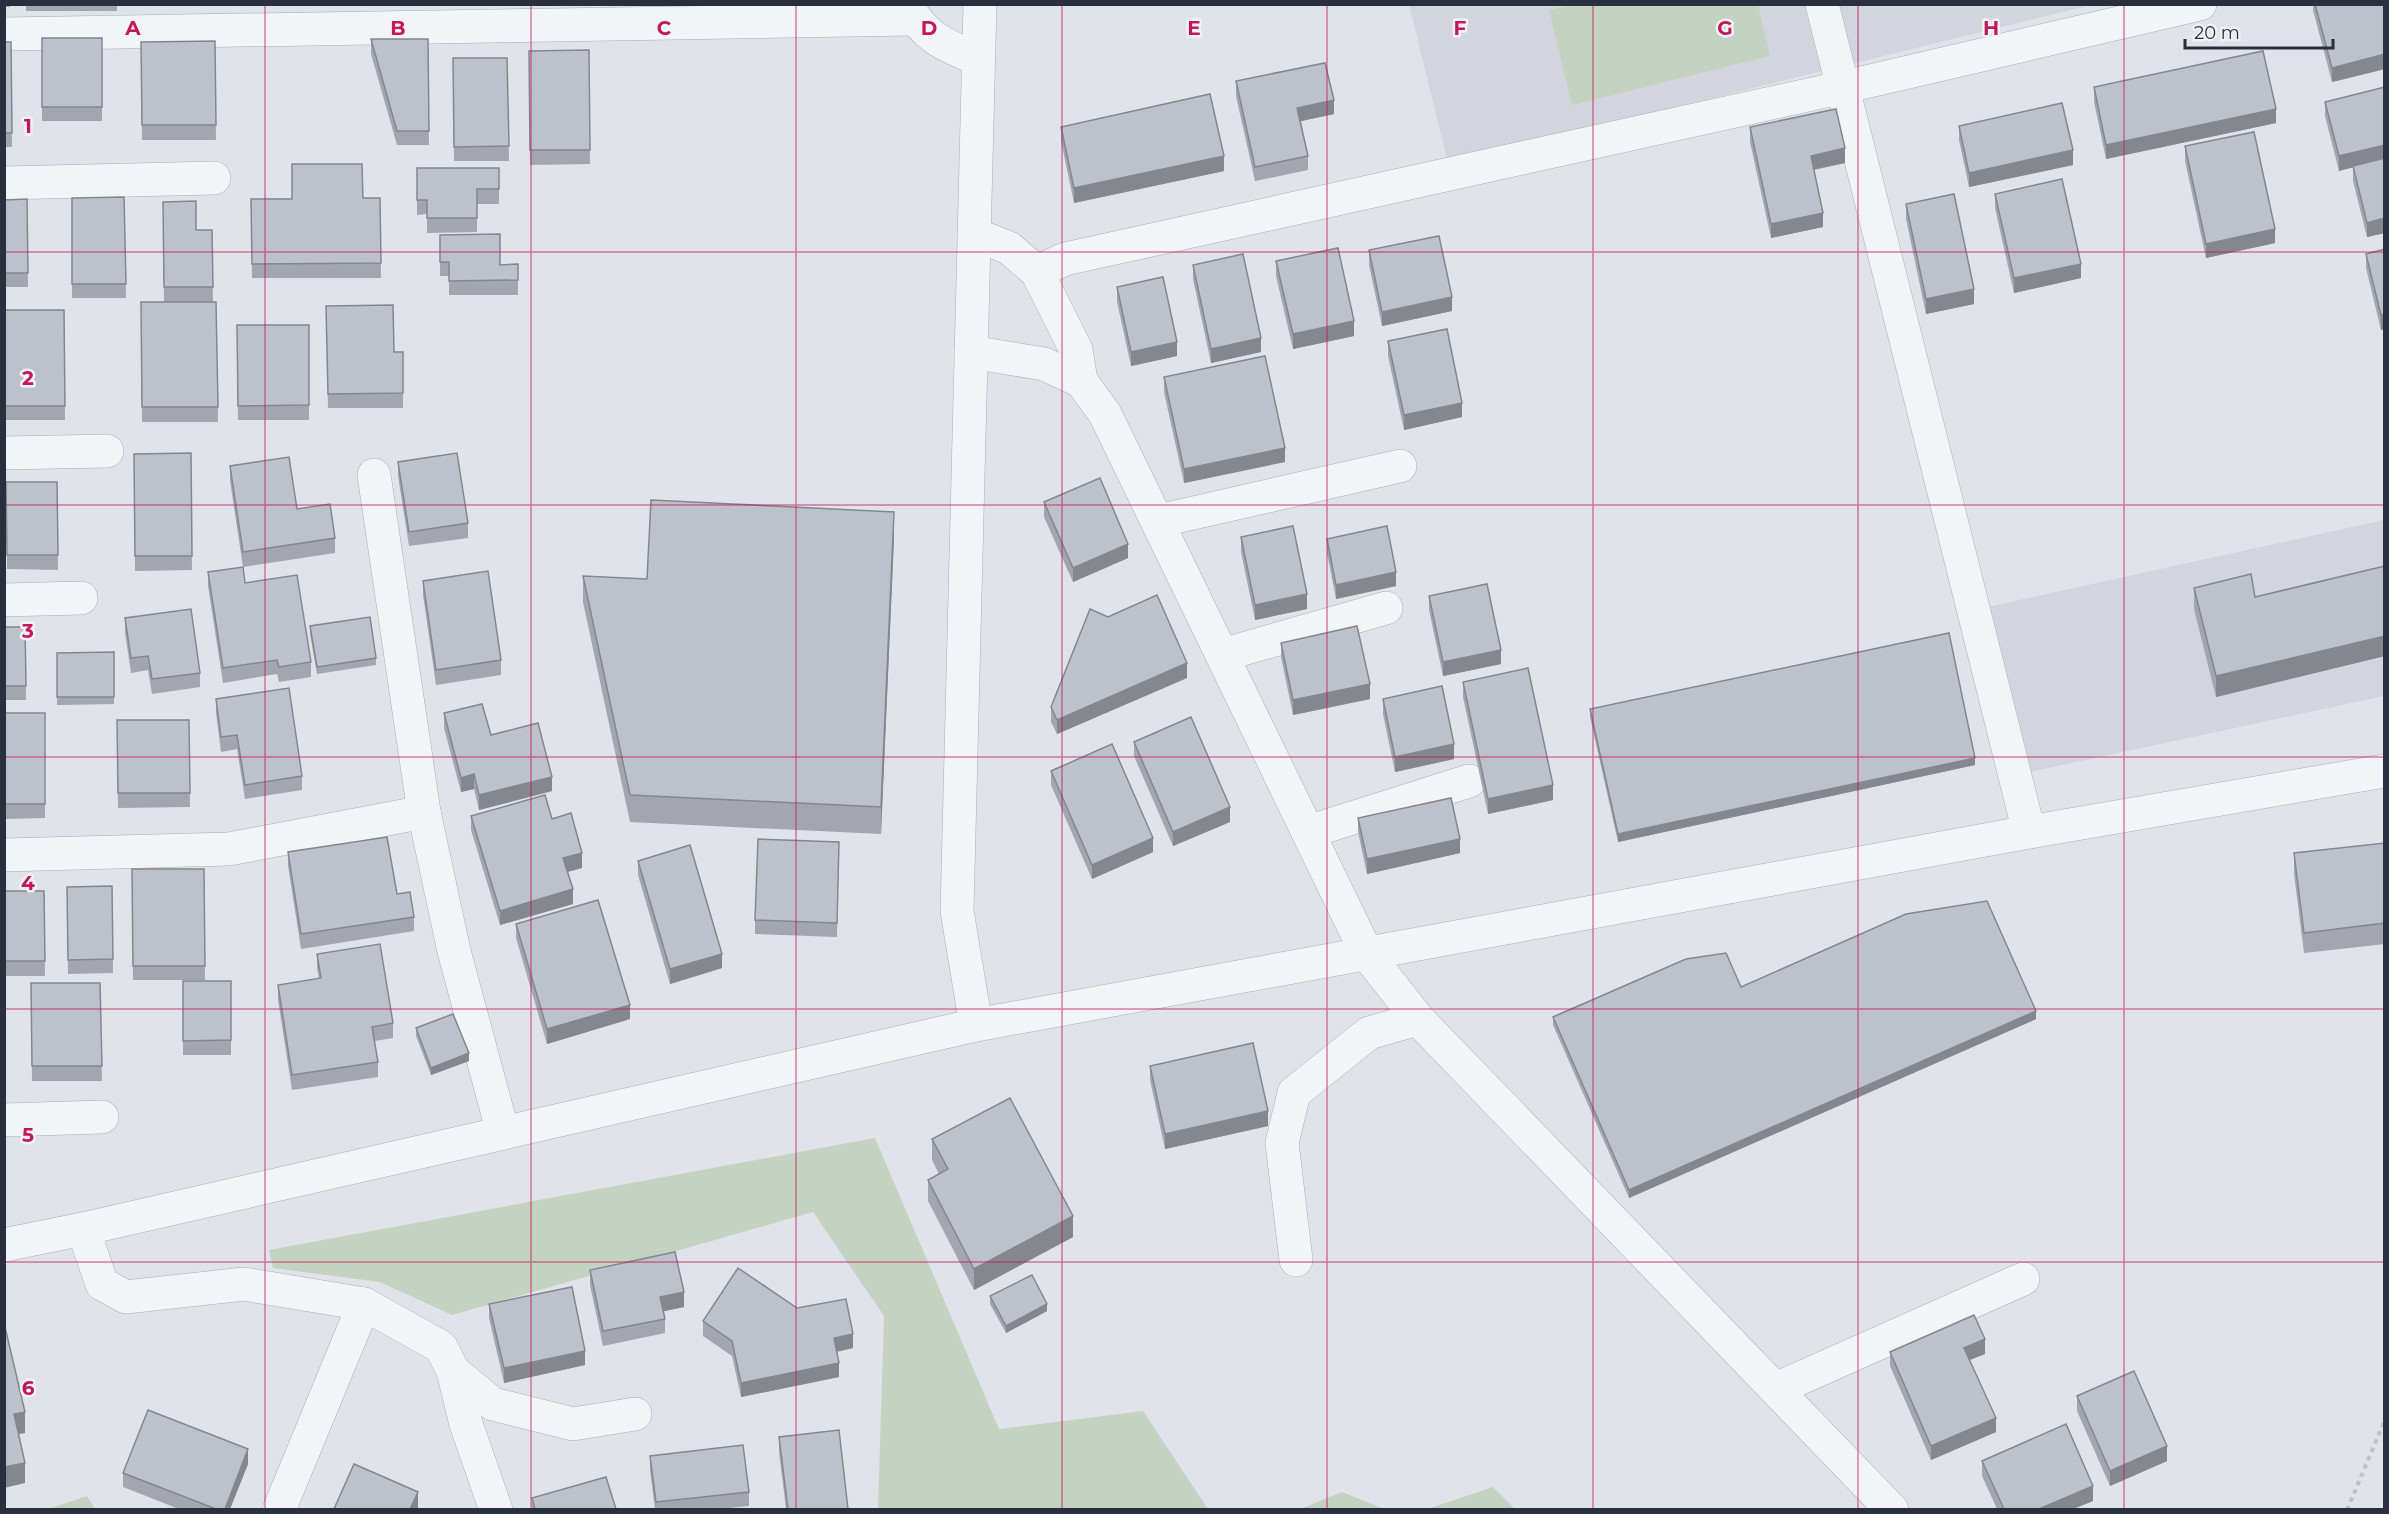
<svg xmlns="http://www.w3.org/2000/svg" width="2389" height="1514" font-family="Montserrat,sans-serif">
<rect width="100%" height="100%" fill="#e0e3e9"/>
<g fill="#d2d5dd">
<polygon points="1409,4 2091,5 1448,163"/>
<polygon points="2384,520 2384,696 2025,773 1983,608"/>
</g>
<g fill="#c4d2c1">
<polygon points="1572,5 1758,5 1770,56 1572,105 1549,10"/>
<polygon points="875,1138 999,1429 1143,1411 1208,1509 878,1509 884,1316 813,1212 452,1315 380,1282 273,1268 269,1250"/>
<polygon points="1493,1487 1515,1509 1427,1509"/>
<polygon points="1342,1492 1384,1509 1300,1509"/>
<polygon points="87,1496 95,1509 48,1509"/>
</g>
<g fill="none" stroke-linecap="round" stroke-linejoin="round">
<g stroke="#a9adb6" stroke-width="34">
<g id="minor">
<path d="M907,4C923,37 946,46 978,59"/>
<polyline points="1822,4 2029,832"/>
<polyline points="4,34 914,19"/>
<polyline points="4,183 214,178"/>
<polyline points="974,234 1009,248 1037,272 1076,350 1081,381"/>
<polyline points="1037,272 1065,259 1844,87 2200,4"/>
<polyline points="971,352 1044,364 1081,381 1105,414 1367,954 1418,1019 1892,1510"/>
<polyline points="4,453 107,451"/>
<polyline points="374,475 424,812 454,951 503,1133"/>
<polyline points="1158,521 1400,466"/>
<polyline points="4,600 81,598"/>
<polyline points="1222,655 1386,608"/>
<polyline points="1308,832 1469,781"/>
<polyline points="4,855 229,849 424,812"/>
<polyline points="976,1025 957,911 980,4"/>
<polyline points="4,1120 102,1117"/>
<polyline points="83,1229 102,1284 126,1297 244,1284 364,1304 441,1347 453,1371 466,1424 496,1510"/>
<polyline points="4,1245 83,1229 976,1025 2029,832 2384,771"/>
<polyline points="1296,1260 1282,1143 1294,1093 1369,1033 1418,1019"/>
<polyline points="453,1371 493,1404 573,1424 635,1414"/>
<polyline points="1776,1389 2023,1279"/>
<polyline points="279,1510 364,1304"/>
</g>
</g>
<polyline stroke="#bec1c7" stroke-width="4" stroke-dasharray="4.5 4.5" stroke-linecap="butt" points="2347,1510 2384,1422"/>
<use href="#minor" stroke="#f3f4f7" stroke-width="33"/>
</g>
<g fill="#a3a6af">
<rect x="4" y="4" width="6" height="3"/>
<rect x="26" y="4" width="91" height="7"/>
<polygon points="2313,4 2385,4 2385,69 2332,82 2313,10"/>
<rect x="42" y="38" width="60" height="83"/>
<polygon points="371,39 428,39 429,145 397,145 371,54"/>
<polygon points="215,41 216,140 142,140 141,42"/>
<polygon points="4,42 11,42 12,147 4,147"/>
<polygon points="589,50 590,164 530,165 529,51"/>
<polygon points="453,58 507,58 509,161 454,161"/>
<polygon points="1236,81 1334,114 1301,121 1308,156 1308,170 1255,181 1236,96"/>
<polygon points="2094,87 2276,123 2106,159 2094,102"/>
<polygon points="2385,87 2385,233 2367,237 2353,181 2353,167 2339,171 2325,116 2325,102"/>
<polygon points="1959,126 2073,165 1969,187 1959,140"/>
<polygon points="1061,127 1224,171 1074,203 1061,141"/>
<polygon points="1750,127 1845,163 1814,170 1823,227 1771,238 1750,142"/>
<polygon points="2185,146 2275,243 2206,258 2185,161"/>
<polygon points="417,168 499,168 499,204 477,204 477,232 427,233 427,214 417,215"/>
<polygon points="1995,194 2081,278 2014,293 1995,208"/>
<polygon points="124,197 126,298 72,298 72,198"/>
<polygon points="380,198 381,278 252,278 251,199"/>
<polygon points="27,199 28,287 4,287 4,200"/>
<polygon points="163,202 196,230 212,230 213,302 164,302"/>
<polygon points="1906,204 1974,304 1926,314 1906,219"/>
<polygon points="440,235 500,265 518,264 518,295 449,295 449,276 440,276"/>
<polygon points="2385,249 2385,329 2381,330 2366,268 2366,254"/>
<polygon points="1369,250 1452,311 1382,326 1369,265"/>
<polygon points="1276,261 1354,336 1293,349 1276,276"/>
<polygon points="1193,265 1261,352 1211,363 1193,279"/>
<polygon points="1117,287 1177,356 1131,366 1117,302"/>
<polygon points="141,302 216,302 218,422 142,422"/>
<polygon points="326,306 394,352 403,352 403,408 328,408"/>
<polygon points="4,310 64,310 65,420 4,420"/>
<polygon points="237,325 309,325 309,420 238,420"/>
<polygon points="1388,341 1462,417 1404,430 1388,356"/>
<polygon points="1164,377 1285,462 1184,483 1164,392"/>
<polygon points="191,453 192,570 135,571 134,454"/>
<polygon points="398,462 468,523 468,538 409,546 398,476"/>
<polygon points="230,466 297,509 335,538 335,553 243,567 245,583 311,662 311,677 279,682 277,674 223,683 208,586 208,572 243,567 230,481"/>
<polygon points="6,482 57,482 58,570 7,569"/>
<polygon points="1044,502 1128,558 1073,582 1044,517"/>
<polygon points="1241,537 1307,609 1255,620 1241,552"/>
<polygon points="894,538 881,834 630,822 583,602 583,576 647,579"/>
<polygon points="1327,539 1396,586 1336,599 1327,553"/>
<polygon points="2385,566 2385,656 2216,697 2194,609 2194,588 2255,597"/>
<polygon points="423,581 501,660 501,675 436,685 423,595"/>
<polygon points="1429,596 1501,664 1443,676 1429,610"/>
<polygon points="125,618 200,673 200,687 152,694 148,670 131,673 125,633"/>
<polygon points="310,626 376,658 376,665 317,674 310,634"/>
<polygon points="4,627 25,627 26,700 4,700"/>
<polygon points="1281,643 1370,699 1293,715 1281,657"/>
<polygon points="114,652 114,704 57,705 57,653"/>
<polygon points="1187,678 1057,734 1051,722 1051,707"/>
<polygon points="1463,682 1553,800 1488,814 1463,697"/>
<polygon points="216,699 302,776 302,790 245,799 237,749 221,752 216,713"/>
<polygon points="1383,699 1454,759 1395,772 1383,714"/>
<polygon points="1590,709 1975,765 1618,842 1590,717"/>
<polygon points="4,713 45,713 45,818 4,819"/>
<polygon points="444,713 491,735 552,791 479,810 474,789 461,792 444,728"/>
<polygon points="117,720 189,720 190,807 118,808"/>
<polygon points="1134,742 1230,822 1173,846 1134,756"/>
<polygon points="1051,771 1153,852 1092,879 1051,785"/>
<polygon points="471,816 552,819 582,868 567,872 573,904 500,925 471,830"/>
<polygon points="1358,818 1460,853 1367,874 1358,832"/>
<polygon points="839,842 837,937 755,934 755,920"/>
<polygon points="2385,843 2385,944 2304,953 2294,874 2294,853"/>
<polygon points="288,852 397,894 414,917 414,931 301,949 288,866"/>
<polygon points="638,861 722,968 670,984 638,875"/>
<polygon points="132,869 204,869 205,980 133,980"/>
<polygon points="112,886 113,973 68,974 67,887"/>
<polygon points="4,891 44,891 45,976 4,976"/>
<polygon points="516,924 630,1019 547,1044 516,938"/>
<polygon points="317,954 393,1023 393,1038 375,1041 378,1062 378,1077 292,1090 278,1000 278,985 319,979 317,968"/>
<rect x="183" y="981" width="48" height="74"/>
<polygon points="31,983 100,983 102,1081 32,1081"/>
<polygon points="1741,987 2036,1019 1629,1198 1553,1025 1553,1017"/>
<polygon points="416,1028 469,1061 431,1075 416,1036"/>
<polygon points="1150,1066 1268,1126 1165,1149 1150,1080"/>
<polygon points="932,1139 1073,1237 974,1290 928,1201 928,1180 939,1174 932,1160"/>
<polygon points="590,1270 684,1307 664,1311 665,1319 665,1333 603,1346 590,1285"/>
<polygon points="990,1296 1047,1311 1006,1333 990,1304"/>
<polygon points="489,1304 585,1365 504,1383 489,1318"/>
<polygon points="703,1321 853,1348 837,1352 839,1377 741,1397 732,1356 703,1336"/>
<polygon points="1890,1352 1985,1354 1970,1360 1996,1432 1931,1460 1890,1366"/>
<polygon points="2077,1396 2167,1461 2110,1486 2077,1411"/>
<polygon points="779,1437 848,1509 786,1509 779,1452"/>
<polygon points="650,1456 749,1492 749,1506 719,1509 655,1509 650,1470"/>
<polygon points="1982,1461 2093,1501 2073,1509 1997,1509 1982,1476"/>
<polygon points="248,1464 230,1509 179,1509 123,1487 123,1473"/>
<polygon points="532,1498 616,1509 532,1509"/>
</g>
<g fill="#84878e">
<polygon points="2385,54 2385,69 2332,82 2332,68"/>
<polygon points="1334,100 1334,114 1297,122 1297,108"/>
<polygon points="2276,109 2276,123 2106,159 2106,145"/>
<polygon points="2385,145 2385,159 2339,171 2339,156"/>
<polygon points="1845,148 1845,163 1811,170 1811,156"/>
<polygon points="2073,150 2073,165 1969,187 1969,173"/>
<polygon points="1224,156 1224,171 1074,203 1074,188"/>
<polygon points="1823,213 1823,227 1771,238 1771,224"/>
<polygon points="2385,218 2385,233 2367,237 2367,223"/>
<polygon points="2275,229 2275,243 2206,258 2206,244"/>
<polygon points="2081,264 2081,278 2014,293 2014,278"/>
<polygon points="1974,289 1974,304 1926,314 1926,299"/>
<polygon points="1452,297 1452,311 1382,326 1382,312"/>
<polygon points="2385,314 2385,329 2381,330 2381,315"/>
<polygon points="1354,321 1354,336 1293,349 1293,334"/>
<polygon points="1261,338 1261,352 1211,363 1211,349"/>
<polygon points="1177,342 1177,356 1131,366 1131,352"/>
<polygon points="1462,403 1462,417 1404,430 1404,415"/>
<polygon points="1285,448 1285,462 1184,483 1184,469"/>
<polygon points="894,512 894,538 881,834 881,807"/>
<polygon points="1128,544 1128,558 1073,582 1073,568"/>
<polygon points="1396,572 1396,586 1336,599 1336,585"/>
<polygon points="1307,594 1307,609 1255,620 1255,605"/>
<polygon points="2385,636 2385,656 2216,697 2216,676"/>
<polygon points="1501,650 1501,664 1443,676 1443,662"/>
<polygon points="1187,663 1187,678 1057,734 1057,720"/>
<polygon points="1370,684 1370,699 1293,715 1293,700"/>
<polygon points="1454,744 1454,759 1395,772 1395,757"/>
<polygon points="1975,758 1975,765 1618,842 1618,834"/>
<polygon points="474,774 474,789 461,792 461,778"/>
<polygon points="552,777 552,791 479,810 479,795"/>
<polygon points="1553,785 1553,800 1488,814 1488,799"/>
<polygon points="1230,807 1230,822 1173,846 1173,832"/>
<polygon points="1153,838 1153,852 1092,879 1092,865"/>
<polygon points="1460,839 1460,853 1367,874 1367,859"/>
<polygon points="582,853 582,868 563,873 563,858"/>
<polygon points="573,889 573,904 500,925 500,911"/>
<polygon points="722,954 722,968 670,984 670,969"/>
<polygon points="630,1005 630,1019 547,1044 547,1029"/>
<polygon points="2036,1011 2036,1019 1629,1198 1629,1190"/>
<polygon points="469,1053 469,1061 431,1075 431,1068"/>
<polygon points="1268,1111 1268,1126 1165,1149 1165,1134"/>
<polygon points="1073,1216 1073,1237 974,1290 974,1269"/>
<polygon points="684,1292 684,1307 660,1312 660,1297"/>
<polygon points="1047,1304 1047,1311 1006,1333 1006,1326"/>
<polygon points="853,1334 853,1348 834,1352 834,1338"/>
<polygon points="1985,1339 1985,1354 1964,1362 1964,1348"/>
<polygon points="585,1351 585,1365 504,1383 504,1368"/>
<polygon points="839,1363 839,1377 741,1397 741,1383"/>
<polygon points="25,1412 25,1433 14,1435 14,1414"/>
<polygon points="1996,1418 1996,1432 1931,1460 1931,1446"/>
<polygon points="2167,1446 2167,1461 2110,1486 2110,1471"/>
<polygon points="248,1449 248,1464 230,1509 225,1509"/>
<polygon points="25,1463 25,1483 4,1488 4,1467"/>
<polygon points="2093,1486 2093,1501 2073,1509 2039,1509"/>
<polygon points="418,1492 418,1509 410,1509"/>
</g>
<g fill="#bdc1cb" stroke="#84878e" stroke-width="1.5">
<polygon points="2315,4 2385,4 2385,54 2332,68"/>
<rect x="42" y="38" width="60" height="69"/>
<polygon points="371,39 428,39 429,131 397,131"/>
<polygon points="215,41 216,125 142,125 141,42"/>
<polygon points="4,42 11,42 12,133 4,133"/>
<polygon points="589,50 590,150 530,150 529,51"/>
<polygon points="2263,51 2276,109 2106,145 2094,87"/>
<polygon points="453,58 507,58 509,146 454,147"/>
<polygon points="1325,63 1334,100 1297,108 1308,156 1255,167 1236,81"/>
<polygon points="2385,87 2385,145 2339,156 2325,102"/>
<polygon points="1210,94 1224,156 1074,188 1061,127"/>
<polygon points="2062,103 2073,150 1969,173 1959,126"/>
<polygon points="1836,109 1845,148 1811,156 1823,213 1771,224 1750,127"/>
<polygon points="2254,132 2275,229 2206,244 2185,146"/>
<polygon points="2385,158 2385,218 2367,223 2353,166"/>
<polygon points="292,164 362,164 363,198 380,198 381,263 252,264 251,199 292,199"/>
<polygon points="417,168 499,168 499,189 477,189 477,218 427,218 427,200 417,200"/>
<polygon points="2062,179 2081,264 2014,278 1995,194"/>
<polygon points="1954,194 1974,289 1926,299 1906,204"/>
<polygon points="124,197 126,284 72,284 72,198"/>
<polygon points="27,199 28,273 4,273 4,200"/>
<polygon points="196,201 196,230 212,230 213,287 164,287 163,202"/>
<polygon points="500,234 500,265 518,264 518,280 449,281 449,262 440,262 440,235"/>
<polygon points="1439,236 1452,297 1382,312 1369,250"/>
<polygon points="1338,248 1354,321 1293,334 1276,261"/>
<polygon points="2385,249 2385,314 2381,315 2366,254"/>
<polygon points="1243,254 1261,338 1211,349 1193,265"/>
<polygon points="1163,277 1177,342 1131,352 1117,287"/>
<polygon points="141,302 216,302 218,407 142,407"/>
<polygon points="393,305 394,352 403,352 403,393 328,394 326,306"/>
<polygon points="4,310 64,310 65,406 4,406"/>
<polygon points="237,325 309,325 309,405 238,406"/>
<polygon points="1447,329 1462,403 1404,415 1388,341"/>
<polygon points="1265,356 1285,448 1184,469 1164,377"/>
<polygon points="191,453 192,556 135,556 134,454"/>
<polygon points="457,453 468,523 409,532 398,462"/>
<polygon points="289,457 297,509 330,504 335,538 243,552 230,466"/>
<polygon points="1100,478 1128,544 1073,568 1044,502"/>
<polygon points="6,482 57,482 58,555 7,555"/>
<polygon points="651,500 894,512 881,807 630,795 583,576 647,579"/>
<polygon points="1293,526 1307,594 1255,605 1241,537"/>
<polygon points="1387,526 1396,572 1336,585 1327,539"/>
<polygon points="2385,566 2385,636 2216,676 2194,588 2251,574 2255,597"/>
<polygon points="243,567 245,583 297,575 311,662 279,667 277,660 223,668 208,572"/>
<polygon points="488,571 501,660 436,670 423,581"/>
<polygon points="1487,584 1501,650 1443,662 1429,596"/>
<polygon points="1157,595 1187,663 1057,720 1051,707 1090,609 1108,617"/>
<polygon points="191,609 200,673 152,679 148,656 131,658 125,618"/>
<polygon points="370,617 376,658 317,667 310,626"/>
<polygon points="1357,626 1370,684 1293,700 1281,643"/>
<polygon points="4,627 25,627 26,686 4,686"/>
<polygon points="1949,633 1975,758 1618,834 1590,709"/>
<polygon points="114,652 114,697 57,697 57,653"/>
<polygon points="1528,668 1553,785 1488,799 1463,682"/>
<polygon points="1442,686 1454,744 1395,757 1383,699"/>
<polygon points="289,688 302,776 245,785 237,735 221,737 216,699"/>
<polygon points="482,704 491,735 538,723 552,777 479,795 474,774 461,778 444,713"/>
<rect x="4" y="713" width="41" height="91"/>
<polygon points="1191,717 1230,807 1173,832 1134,742"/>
<polygon points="117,720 189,720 190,793 118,793"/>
<polygon points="1112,744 1153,838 1092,865 1051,771"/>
<polygon points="545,795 552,819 571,813 582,853 563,858 573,889 500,911 471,816"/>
<polygon points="1451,798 1460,839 1367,859 1358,818"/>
<polygon points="387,837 397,894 410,892 414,917 301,934 288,852"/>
<polygon points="758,839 839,842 837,923 755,920"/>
<polygon points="2385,843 2385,923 2304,933 2294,853"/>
<polygon points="690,845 722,954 670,969 638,861"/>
<polygon points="132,869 204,869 205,966 133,966"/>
<polygon points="112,886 113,959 68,960 67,887"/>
<polygon points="4,891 44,891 45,961 4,961"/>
<polygon points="598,900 630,1005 547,1029 516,924"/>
<polygon points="1987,901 2036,1011 1629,1190 1553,1017 1686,959 1726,953 1741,987 1906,914"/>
<polygon points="380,944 393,1023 372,1027 378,1062 292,1075 278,985 321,978 317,954"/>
<polygon points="183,981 231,981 231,1040 183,1041"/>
<polygon points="31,983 100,983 102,1066 32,1066"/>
<polygon points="453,1014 469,1053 431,1068 416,1028"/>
<polygon points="1253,1043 1268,1111 1165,1134 1150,1066"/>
<polygon points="1010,1098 1073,1216 974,1269 928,1180 948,1169 932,1139"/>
<polygon points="675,1252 684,1292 660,1297 665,1319 603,1331 590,1270"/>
<polygon points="738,1268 797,1308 846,1299 853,1334 834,1338 839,1363 741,1383 732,1341 703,1321"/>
<polygon points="1032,1275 1047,1304 1006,1326 990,1296"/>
<polygon points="572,1287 585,1351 504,1368 489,1304"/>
<polygon points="1974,1315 1985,1339 1964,1348 1996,1418 1931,1446 1890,1352"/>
<polygon points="4,1323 25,1412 14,1414 25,1463 4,1467"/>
<polygon points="2134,1371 2167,1446 2110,1471 2077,1396"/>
<polygon points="148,1410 248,1449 225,1509 216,1509 123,1473"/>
<polygon points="2066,1424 2093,1486 2039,1509 2004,1509 1982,1461"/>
<polygon points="839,1430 848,1509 788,1509 779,1437"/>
<polygon points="743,1445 749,1492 656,1502 650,1456"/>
<polygon points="354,1464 418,1492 410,1509 334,1509"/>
<polygon points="606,1477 616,1509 535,1509 532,1498"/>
</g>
<path fill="none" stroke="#c2185b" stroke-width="1.5" stroke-opacity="0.55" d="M265,4V1510M531,4V1510M796,4V1510M1062,4V1510M1327,4V1510M1593,4V1510M1858,4V1510M2124,4V1510M4,252H2384M4,505H2384M4,757H2384M4,1009H2384M4,1262H2384"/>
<g font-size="20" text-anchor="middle" font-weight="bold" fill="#c2185b" stroke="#f0f2f6" stroke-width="5" stroke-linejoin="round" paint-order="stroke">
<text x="133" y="35">A</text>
<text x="398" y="35">B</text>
<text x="664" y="35">C</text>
<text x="929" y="35">D</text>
<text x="1194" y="35">E</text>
<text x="1460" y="35">F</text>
<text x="1725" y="35">G</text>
<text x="1991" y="35">H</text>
<text x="28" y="133">1</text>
<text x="28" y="385">2</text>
<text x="28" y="638">3</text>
<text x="28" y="890">4</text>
<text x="28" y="1142">5</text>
<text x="28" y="1395">6</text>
</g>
<rect width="2389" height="1514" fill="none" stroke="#292f3f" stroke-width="12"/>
<path d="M2185 39v9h148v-9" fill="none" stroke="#292f3f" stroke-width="3"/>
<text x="2194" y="39" font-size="18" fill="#292f3f" stroke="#f0f2f6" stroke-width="4.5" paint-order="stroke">20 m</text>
</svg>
